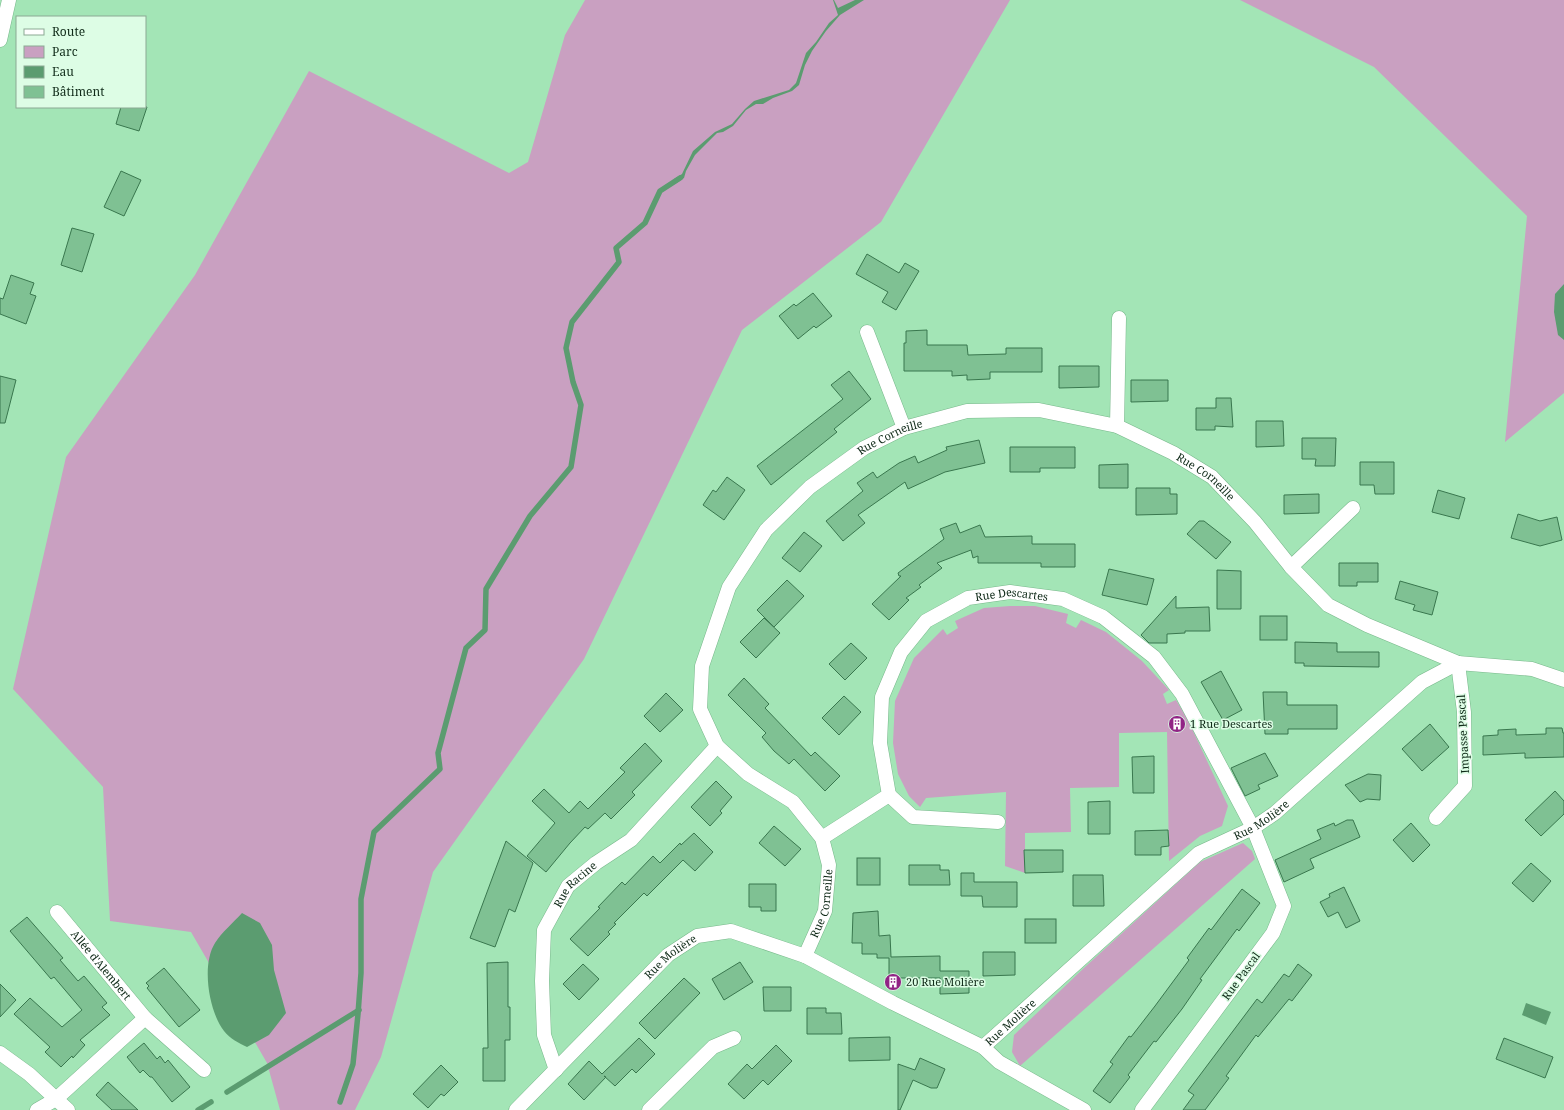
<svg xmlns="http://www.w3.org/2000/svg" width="1564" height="1110" font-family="'Noto Serif',serif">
<rect width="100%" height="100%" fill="#a3e5b6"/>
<g fill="#c9a0c1">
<polygon points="585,0 1010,0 881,222 742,330 584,659 433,872 381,1057 355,1110 280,1110 267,1063 191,932 110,921 103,787 13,689 66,457 195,275 309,71 509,173 528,162 565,35"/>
<polygon points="1240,0 1564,0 1564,393 1505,442 1527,216 1374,67"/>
<polygon points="1010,606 1035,606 1068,614 1066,623 1076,628 1081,620 1106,632 1142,661 1169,690 1163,694 1167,704 1176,700 1188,720 1228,806 1222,826 1200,836 1169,861 1167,732 1119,733 1119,787 1070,788 1071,832 1025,833 1025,873 1005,866 1006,792 926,798 920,807 909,796 898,774 893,743 895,701 914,658 943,629 947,635 958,628 955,621 984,608"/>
<polygon points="1243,843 1252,851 1255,859 1020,1066 1012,1052 1014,1035 1085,967 1200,862"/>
</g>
<g fill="#5b9c70">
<polygon points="833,0 834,0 838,8 855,0 864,0 840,15 826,31 812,51 805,65 799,85 792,91 773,98 763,104 756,104 746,110 733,126 723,132 717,133 695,155 686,171 684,178 675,184 674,179 682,174 693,151 715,132 732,124 745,109 754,101 789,90 796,83 806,53 816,42 829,23 838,15"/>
<polygon points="1564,284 1564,340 1558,335 1554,312 1555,294"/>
<path d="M242,913L260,923L272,945L274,970L286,1013L269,1035L247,1047C239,1043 230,1039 224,1031C209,1012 201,965 215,943C222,932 233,923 242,913Z"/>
<polygon points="1526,1003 1551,1012 1546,1025 1522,1015"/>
</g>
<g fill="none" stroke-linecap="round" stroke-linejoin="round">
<g stroke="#5b9c70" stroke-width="5.5">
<polyline points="227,1092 359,1010"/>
<polyline points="340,1102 353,1064 358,1014 361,973 361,899 374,832 440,769 438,753 466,648 485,630 486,589 530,516 571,467 581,405 573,382 566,348 572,322 619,262 616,248 645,223 660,191 680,178"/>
<polyline points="198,1110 211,1102"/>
</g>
</g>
<g fill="#7fc193" stroke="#39774e">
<polygon points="121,107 147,107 139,131 116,124"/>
<polygon points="121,171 141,180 124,216 104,207"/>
<polygon points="72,228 94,234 82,272 61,265"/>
<polygon points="867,254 899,273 905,263 919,271 896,310 882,302 888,292 856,274"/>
<polygon points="11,275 34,283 30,294 36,296 26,324 0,314 0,298 3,299"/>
<polygon points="813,293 832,316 816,328 814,326 798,339 779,316 794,304 796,306"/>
<polygon points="927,330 927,345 967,345 968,355 1006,354 1006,348 1042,348 1042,372 990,372 990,379 967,380 967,375 952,376 952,371 904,371 904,343 906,343 906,331"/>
<polygon points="1059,366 1099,366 1099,387 1059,388"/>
<polygon points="849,371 871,399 834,429 837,432 771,485 757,466 843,399 831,385"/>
<polygon points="0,376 16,380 5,423 0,423"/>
<polygon points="1131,380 1168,380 1168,401 1131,402"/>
<polygon points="1216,398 1231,398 1233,427 1215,426 1215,430 1196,430 1196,408 1216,408"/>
<polygon points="1256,421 1283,421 1284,446 1256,447"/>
<polygon points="1302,438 1336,438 1335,466 1315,466 1316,459 1302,459"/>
<polygon points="979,440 985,463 945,472 908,489 905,482 858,515 865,523 843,541 826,521 863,491 857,483 873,472 877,478 899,463 915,456 918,463 947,450 946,447"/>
<polygon points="1010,447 1075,447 1075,468 1040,468 1040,472 1010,472"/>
<polygon points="1360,462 1394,462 1394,494 1375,494 1374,485 1360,485"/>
<polygon points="1128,464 1128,488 1099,488 1099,465"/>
<polygon points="727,477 745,490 724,520 703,505 713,490 716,492"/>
<polygon points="1136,488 1170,488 1170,494 1177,494 1177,514 1136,515"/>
<polygon points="1438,490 1465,498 1459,519 1432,512"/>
<polygon points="1319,494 1319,513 1284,514 1284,495"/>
<polygon points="1518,514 1540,521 1557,517 1562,540 1540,546 1511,538"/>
<polygon points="1199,521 1204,521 1231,542 1216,559 1187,534"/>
<polygon points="956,523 960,533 980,525 985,537 1032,536 1032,544 1075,544 1075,567 1041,567 1041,563 978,563 978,556 973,558 971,550 937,563 942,568 919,585 921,587 906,598 909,600 889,620 872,604 901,576 899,576 898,573 944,539 940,529"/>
<polygon points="804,532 822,546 800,572 782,558"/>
<polygon points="1339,563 1378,563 1378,582 1357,582 1357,586 1339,586"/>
<polygon points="1109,569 1154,579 1147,605 1102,595"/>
<polygon points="1217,570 1241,571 1241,609 1217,609"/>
<polygon points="787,580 804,596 774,627 757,610"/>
<polygon points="1400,581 1438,592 1432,615 1413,610 1415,605 1395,599"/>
<polygon points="1176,596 1176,608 1209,607 1210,631 1185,631 1185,633 1167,634 1167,643 1149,643 1141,635"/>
<rect x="1260" y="616" width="27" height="24"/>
<polygon points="764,618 780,633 756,658 740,642"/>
<polygon points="1295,642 1337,643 1337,652 1379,652 1379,667 1304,666 1304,663 1295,663"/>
<polygon points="851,643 867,658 845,680 829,664"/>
<polygon points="1221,671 1242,710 1223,720 1201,682"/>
<polygon points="744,678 769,704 765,708 811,756 815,752 840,776 825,791 794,759 789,764 774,751 762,737 766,733 728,695"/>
<polygon points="1263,692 1287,692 1287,705 1337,705 1337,729 1288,729 1288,734 1265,734"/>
<polygon points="666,693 683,710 660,732 644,716"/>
<polygon points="844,696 861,712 839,735 822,718"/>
<polygon points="1430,724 1449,747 1422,771 1402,749"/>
<polygon points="1546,728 1562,728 1563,733 1564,733 1564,757 1525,758 1525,753 1483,755 1483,736 1498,735 1498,730 1516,729 1516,735 1546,734"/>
<polygon points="645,743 662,761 632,792 635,795 611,819 605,813 588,829 585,827 570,843 546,872 527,856 555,823 532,801 544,789 569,813 580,801 588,809 625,772 620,768"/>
<polygon points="1265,753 1278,776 1258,785 1260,789 1245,796 1231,768"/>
<polygon points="1154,756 1154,793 1133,793 1132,757"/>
<polygon points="1368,774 1381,775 1380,800 1367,799 1360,802 1345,785"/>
<polygon points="716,781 732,797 720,811 722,813 710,826 691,807"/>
<polygon points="1555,791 1564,801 1564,814 1541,836 1525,820"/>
<polygon points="1110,801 1110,834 1088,834 1088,802"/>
<polygon points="1347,820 1353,820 1360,837 1310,859 1314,868 1284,882 1275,860 1321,839 1317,830 1334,823 1335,826"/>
<polygon points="1411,823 1430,845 1413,862 1393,840"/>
<polygon points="774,826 801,849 785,866 759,843"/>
<polygon points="1168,830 1169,846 1161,847 1161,855 1135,855 1135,831"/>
<polygon points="694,833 713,852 695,871 683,860 647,896 644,893 614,923 616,924 608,932 610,934 588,956 570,939 600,908 598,907 622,882 625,885 653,856 660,863 680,843 681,845"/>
<polygon points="506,841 533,863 515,912 509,909 495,947 470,938"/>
<polygon points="1024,850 1063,850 1063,872 1025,873"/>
<rect x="857" y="858" width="23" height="27"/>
<polygon points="1531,863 1551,881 1533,902 1512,883"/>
<polygon points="909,865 940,865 940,870 949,870 950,885 909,885"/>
<polygon points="961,873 974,873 974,882 1017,882 1017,907 983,907 982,896 961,896"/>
<polygon points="1073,875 1103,875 1104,906 1073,906"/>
<polygon points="749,884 776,884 776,911 761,911 761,907 749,907"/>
<polygon points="1344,887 1360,921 1346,928 1338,912 1328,917 1320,902 1330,897 1329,894"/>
<polygon points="1242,889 1260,903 1239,931 1237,929 1200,979 1202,980 1182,1009 1156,1042 1154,1041 1128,1075 1130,1077 1110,1103 1093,1091 1113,1064 1110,1062 1129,1036 1131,1037 1155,1006 1189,960 1187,958 1209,928 1211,930"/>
<polygon points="878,911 879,936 890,935 891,957 940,956 940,971 969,971 969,993 940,994 940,978 889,978 889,958 877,958 877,954 862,954 862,943 852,943 853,913"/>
<polygon points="27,917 63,958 60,960 78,981 84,976 107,1003 102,1007 110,1015 80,1040 85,1045 73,1058 72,1056 61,1067 45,1052 50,1047 14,1014 30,998 62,1027 82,1010 54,977 51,979 10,931"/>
<rect x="1025" y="919" width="31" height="24"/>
<polygon points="983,952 1015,952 1015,975 983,976"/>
<polygon points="508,962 508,1007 510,1007 510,1040 505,1040 505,1081 483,1081 483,1048 488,1048 487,963"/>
<polygon points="740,962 753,982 724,1000 712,979"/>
<polygon points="583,964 599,979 579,1000 563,984"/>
<polygon points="1298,964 1312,975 1292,1001 1289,999 1258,1037 1256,1035 1226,1076 1229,1078 1205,1110 1183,1110 1194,1095 1188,1091 1257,999 1262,1003 1284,974 1289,977"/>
<polygon points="164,968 200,1010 179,1027 147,988 149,986 146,983"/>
<polygon points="684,978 700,993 655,1039 639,1023"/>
<polygon points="0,984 16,1000 0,1017"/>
<polygon points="763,987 791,987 791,1011 764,1011"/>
<polygon points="807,1008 826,1008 826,1013 841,1013 842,1034 807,1034"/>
<polygon points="890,1037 890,1060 849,1061 849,1038"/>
<polygon points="639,1038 655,1054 636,1073 632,1069 615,1086 604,1076 606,1077 584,1100 568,1084 589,1061 602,1074"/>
<polygon points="1504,1038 1553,1057 1545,1078 1496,1059"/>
<polygon points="144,1043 157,1059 160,1056 165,1063 168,1060 190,1087 172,1102 152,1077 150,1077 143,1070 140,1073 127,1057"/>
<polygon points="776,1045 792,1061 768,1085 763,1080 744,1099 728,1084 747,1064 752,1069"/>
<polygon points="920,1058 945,1069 937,1088 931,1088 913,1080 900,1110 898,1110 898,1064 915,1070"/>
<polygon points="441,1065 458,1082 444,1096 441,1094 428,1108 413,1094"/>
<polygon points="108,1082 138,1110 112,1110 96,1095"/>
</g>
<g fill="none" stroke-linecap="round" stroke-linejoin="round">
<g stroke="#78b88b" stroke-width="15">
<g id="minor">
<polyline points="0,40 9,0"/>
<polyline points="867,332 904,428"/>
<polyline points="1117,426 1119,318"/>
<polyline points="1291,567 1353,508"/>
<polyline points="889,795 913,817 998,822"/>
<polyline points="1436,818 1465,786 1464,712 1458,663"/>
<path id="s1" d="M822,838L889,795L880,743L882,697L901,652L926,621L968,598L1010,592L1063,599L1103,617L1154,657L1182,694L1253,828L1284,906L1273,933L1142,1110"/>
<path id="s2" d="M57,912L145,1018L204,1070"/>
<path id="s3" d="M805,956L825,911L829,865L822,838L793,802L748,774L717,746L700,709L702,666L729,587L766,530L810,487L864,448L904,428L967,411L1039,410L1117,426L1173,453L1212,477L1255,522L1291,567L1328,605L1367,625L1458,663L1532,669L1564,680"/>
<path id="s4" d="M983,1047L1199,853L1253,828L1275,813L1422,682L1458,663"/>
<polyline points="0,1053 29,1074 68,1110"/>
<path id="s5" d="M556,1070L544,1035L542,981L544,930L568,886L596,863L631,840L717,746"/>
<polyline points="37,1110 56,1099 145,1018"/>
<path id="s6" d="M516,1110L668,955L697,936L731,931L805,956L893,1003L983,1047L999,1062L1084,1110"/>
<polyline points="649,1110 713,1047 734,1038"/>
</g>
</g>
<use href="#minor" stroke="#fff" stroke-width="14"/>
</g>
<defs>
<g id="building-disc" transform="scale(0.9)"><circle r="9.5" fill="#912385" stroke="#ddfde5"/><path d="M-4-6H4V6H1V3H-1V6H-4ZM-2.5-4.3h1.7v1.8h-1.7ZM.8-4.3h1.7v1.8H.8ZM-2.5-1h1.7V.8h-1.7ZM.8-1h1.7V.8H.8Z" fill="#fff"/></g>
</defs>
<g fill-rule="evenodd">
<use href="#building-disc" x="1177" y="724"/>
<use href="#building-disc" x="893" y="982"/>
</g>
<g text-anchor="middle" stroke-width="3" stroke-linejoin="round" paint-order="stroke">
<g font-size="11" fill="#0f2a18" stroke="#ddfde5">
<text dy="4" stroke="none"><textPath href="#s3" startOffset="656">Rue Corneille</textPath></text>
<text dy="4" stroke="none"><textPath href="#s3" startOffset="992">Rue Corneille</textPath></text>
<text dy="4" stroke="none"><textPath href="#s1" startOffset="359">Rue Descartes</textPath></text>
<text transform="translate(1463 734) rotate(-93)" y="4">Impasse Pascal</text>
<text dy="4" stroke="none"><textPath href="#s4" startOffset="361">Rue Molière</textPath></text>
<text dy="4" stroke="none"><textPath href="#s5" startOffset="198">Rue Racine</textPath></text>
<text dy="4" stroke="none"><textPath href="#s3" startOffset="56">Rue Corneille</textPath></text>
<text dy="4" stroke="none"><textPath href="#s6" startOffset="218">Rue Molière</textPath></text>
<text dy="4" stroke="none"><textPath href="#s2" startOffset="69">Allée d'Alembert</textPath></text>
<text transform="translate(1241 976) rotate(-54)" y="4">Rue Pascal</text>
<text dy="4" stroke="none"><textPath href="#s4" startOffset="37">Rue Molière</textPath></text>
</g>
<g font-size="11" fill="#0f2a18" stroke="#ddfde5" text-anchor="start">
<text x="1190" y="728">1 Rue Descartes</text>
<text x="906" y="986">20 Rue Molière</text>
</g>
</g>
<rect x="16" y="16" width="130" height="92" fill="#ddfde5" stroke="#8ba993"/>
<rect x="24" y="29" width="20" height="6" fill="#ffffff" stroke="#8ba993"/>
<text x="52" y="36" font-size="12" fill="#0f2a18">Route</text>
<rect x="24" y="46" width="20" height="12" fill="#c9a0c1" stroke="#8ba993"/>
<text x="52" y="56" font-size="12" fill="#0f2a18">Parc</text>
<rect x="24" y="66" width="20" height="12" fill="#5b9c70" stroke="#8ba993"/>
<text x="52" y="76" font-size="12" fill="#0f2a18">Eau</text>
<rect x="24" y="86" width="20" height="12" fill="#7fc193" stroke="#8ba993"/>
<text x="52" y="96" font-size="12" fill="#0f2a18">Bâtiment</text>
</svg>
